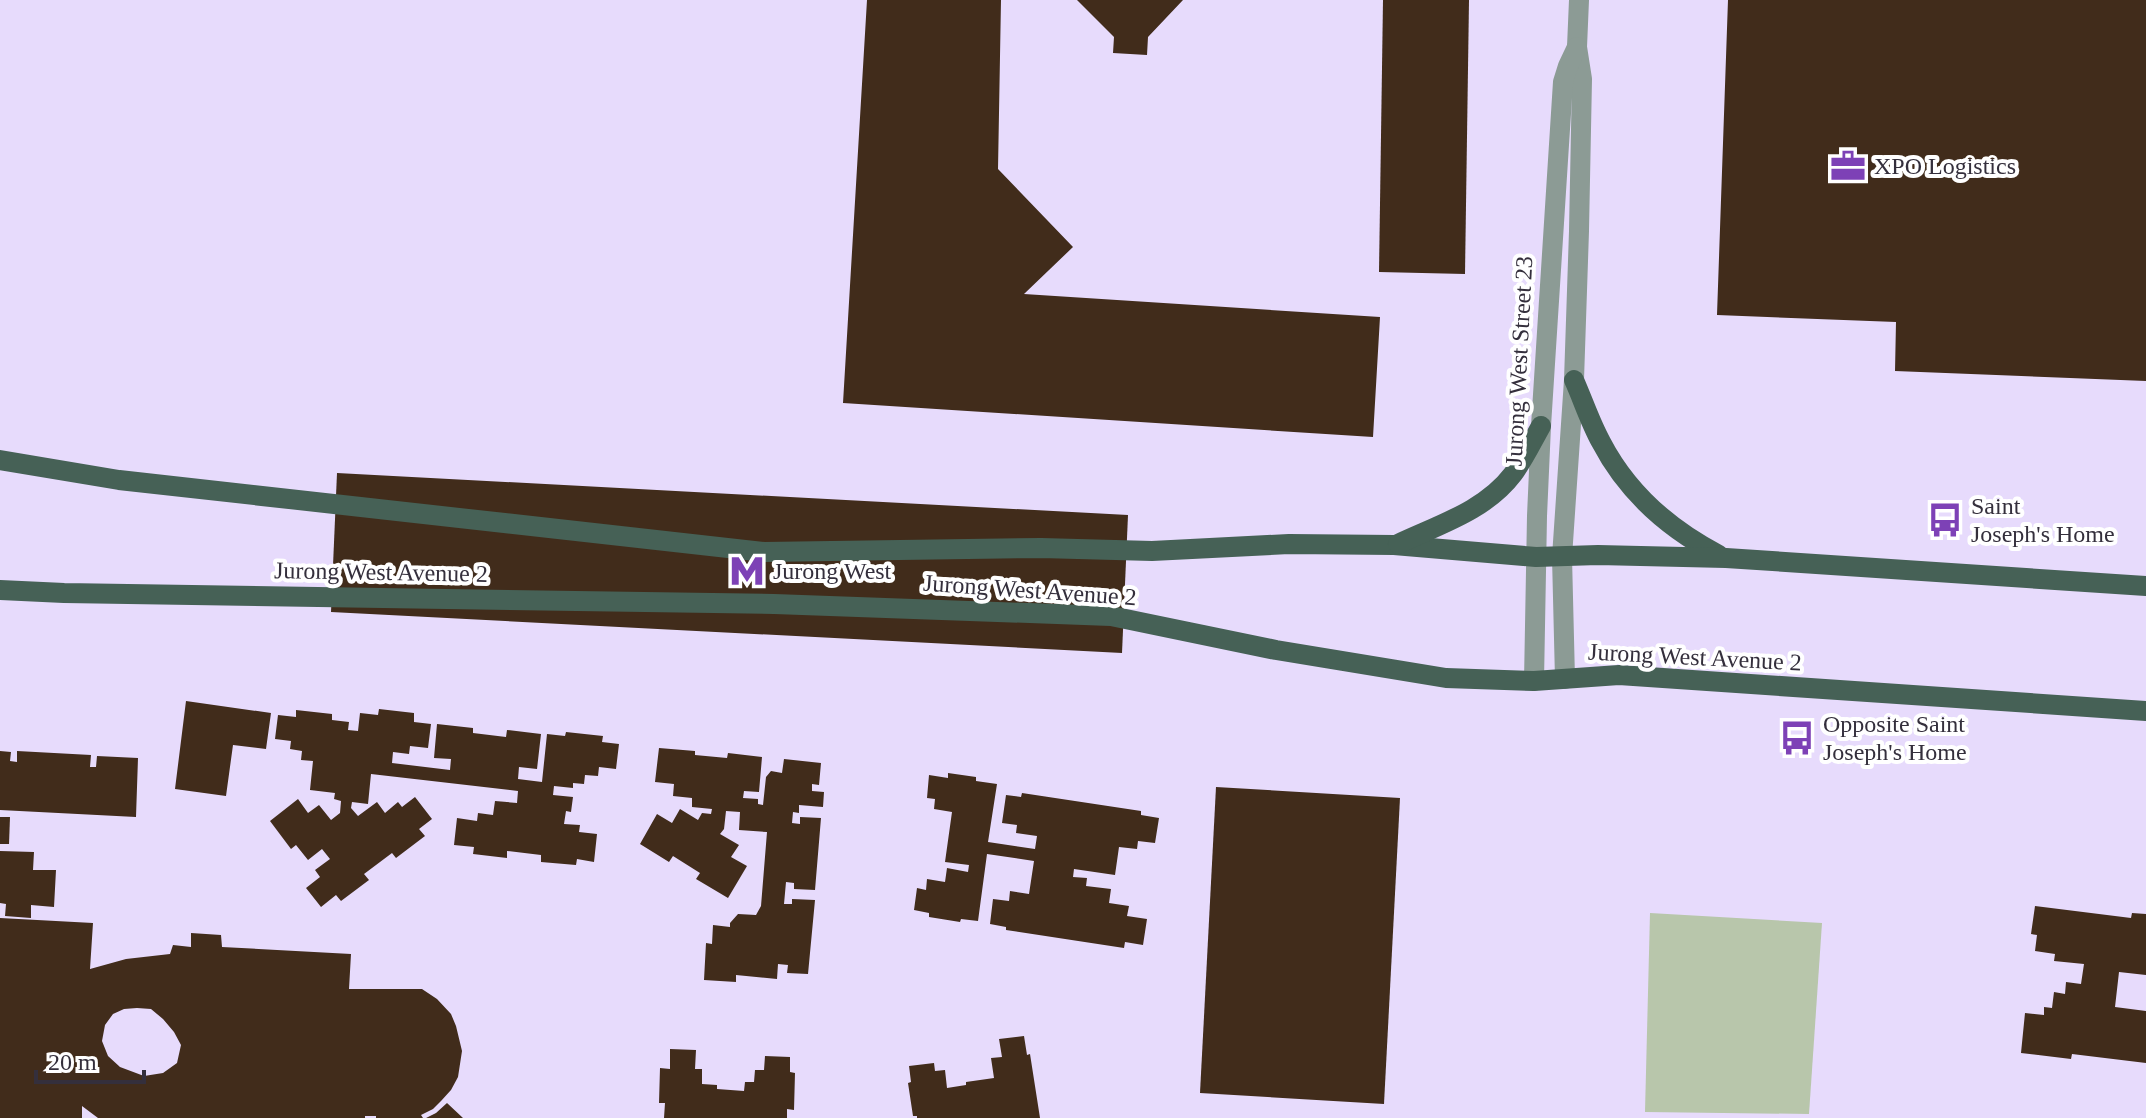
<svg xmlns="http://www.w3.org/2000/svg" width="2146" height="1118" font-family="Georgia,serif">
<rect width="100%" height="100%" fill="#e7dbfc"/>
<polygon fill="#b8c6ab" points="1650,913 1822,923 1809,1114 1645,1112"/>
<g fill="#412c1b" fill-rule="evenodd">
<polygon points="867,0 1001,0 998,169 1073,247 1024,294 1380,317 1373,437 843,403"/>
<polygon points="1077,0 1183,0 1148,37 1147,55 1113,53 1114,37"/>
<polygon points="1383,0 1469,0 1465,274 1379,272"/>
<polygon points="1728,0 2146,0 2146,381 1895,371 1896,322 1717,315"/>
<polygon points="337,473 1128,515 1122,653 331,612"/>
<polygon points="186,701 271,713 266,749 233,745 226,796 175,789"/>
<polygon points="379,709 414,713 414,722 431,724 428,748 410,746 409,754 393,752 392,763 450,770 451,759 434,758 437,724 473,728 473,733 506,737 507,730 541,734 537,769 519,767 518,779 542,782 547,734 565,736 566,732 603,736 602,742 619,744 616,769 599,767 598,776 585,775 584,784 573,783 573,788 554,786 553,795 573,797 571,812 566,811 564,824 580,825 579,832 597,834 594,862 577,859 576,865 541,862 541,855 507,851 507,858 473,854 474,847 454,845 457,818 477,821 478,813 493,815 495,801 517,803 518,791 371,774 368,804 352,802 351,808 358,816 377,802 385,813 398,802 402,807 415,797 432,819 419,829 425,836 396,858 392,853 364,874 369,880 341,901 336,895 321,907 306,888 320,877 315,870 330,859 322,849 308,860 296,845 291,849 270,821 298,799 308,813 319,805 331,820 340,813 341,801 334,799 335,793 310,790 313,761 301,760 302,751 290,749 291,741 275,739 278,715 296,717 296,710 332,714 332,720 349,722 348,730 358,731 360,713 378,715"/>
<polygon points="659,748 695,751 695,755 727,758 728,753 762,757 759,792 744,791 743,798 758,799 758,804 763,805 766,777 771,771 782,773 784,759 821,763 819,785 812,784 812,791 824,792 823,807 799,805 799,813 793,812 792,823 800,824 800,817 821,818 815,890 794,889 794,883 786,882 784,904 792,904 792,899 815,900 808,974 787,973 788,965 778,964 777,979 736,975 736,982 704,980 706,943 712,944 713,925 730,927 730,923 738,914 756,915 761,906 767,832 739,830 740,812 726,811 724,829 720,834 739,845 731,857 747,866 728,898 696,879 700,873 673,856 669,862 640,844 657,814 672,823 680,809 698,820 702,813 711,814 712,809 692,807 692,798 673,796 674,784 655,782"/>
<polygon points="0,751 11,752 10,761 17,762 17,751 91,755 90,767 96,767 97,756 138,758 136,817 0,810"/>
<polygon points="948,773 976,777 976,781 997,784 988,842 1035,849 1037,836 1016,833 1017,825 1002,823 1006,795 1021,797 1022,793 1141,811 1141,815 1159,818 1155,843 1138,841 1137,849 1119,847 1115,875 1074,869 1073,877 1087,878 1086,886 1111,889 1109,903 1129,906 1127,916 1147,919 1143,945 1125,942 1124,948 1006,930 1006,927 990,924 993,899 1009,901 1010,891 1029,894 1034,861 987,854 978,921 961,919 960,922 929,917 929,913 914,910 917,888 926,890 927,879 945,882 947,868 968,872 969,865 945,862 952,812 934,809 935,799 927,798 929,775 948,778"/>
<polygon points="1216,787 1400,798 1384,1104 1200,1093"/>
<polygon points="0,817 10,817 9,844 0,844"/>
<polygon points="0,851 34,852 33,870 56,870 54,907 31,905 31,918 5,916 6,904 0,903"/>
<polygon points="2035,906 2131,918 2132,913 2146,914 2146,975 2119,972 2115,1007 2146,1011 2146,1063 2072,1054 2071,1059 2021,1053 2025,1013 2044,1015 2044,1007 2052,1008 2054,992 2065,994 2066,982 2081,984 2084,964 2054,961 2055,954 2035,951 2037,935 2031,934"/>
<path d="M0,918L93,923L90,969L126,959L170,954L173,945L191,947V933L221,935L222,947L351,954L349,989H422L437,999L451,1014L456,1026L462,1051L458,1077L451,1090L441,1101L433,1109L421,1115L423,1118H376V1116H365V1118H98L82,1106V1118H0ZM137,1008L151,1009L163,1019L174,1032L181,1045L177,1063L163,1073L144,1076L120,1067L108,1056L102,1041L105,1025L113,1014L124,1009Z"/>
<polygon points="1024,1036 1027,1055 1030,1054 1040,1118 917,1118 917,1116 913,1116 908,1083 911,1082 909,1066 934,1063 935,1071 945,1070 947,1088 966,1085 966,1082 994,1078 991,1058 1002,1057 999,1039"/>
<polygon points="670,1049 696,1050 695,1069 702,1069 702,1084 717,1085 717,1089 744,1091 745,1082 754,1082 755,1070 764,1070 765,1056 790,1057 790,1072 795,1073 794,1110 787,1109 787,1118 664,1118 665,1103 659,1103 660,1068 670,1069"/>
<polygon points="447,1103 463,1118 426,1118 436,1113"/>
</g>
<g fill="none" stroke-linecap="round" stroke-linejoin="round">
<g stroke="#8c9b95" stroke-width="20">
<polyline points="1565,679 1562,557 1574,380 1579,231 1582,79 1577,47 1579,0"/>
<polyline points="1534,681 1537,516 1541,426 1563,82 1568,66 1577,47"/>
</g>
<g stroke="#466156" stroke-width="20">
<path d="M1574,380C1583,400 1590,422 1601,442C1627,492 1669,529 1719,555"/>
<polyline points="0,460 119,480 764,552 1041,548 1152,551 1289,544 1394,545 1536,557 1598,555 1726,558 2146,586"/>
<path d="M1398,544C1438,525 1485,511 1513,474C1524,459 1532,442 1541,426"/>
<polyline points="0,590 64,593 774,604 1111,616 1276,650 1446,678 1534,681 1619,675 2146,711"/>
</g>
</g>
<defs>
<g id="office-bare" transform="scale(2.76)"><path d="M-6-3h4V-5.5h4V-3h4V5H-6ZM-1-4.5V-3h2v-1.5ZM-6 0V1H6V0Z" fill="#7d41b6" stroke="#fff" stroke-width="2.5" paint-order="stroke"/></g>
<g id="bus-bare" transform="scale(2.76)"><path d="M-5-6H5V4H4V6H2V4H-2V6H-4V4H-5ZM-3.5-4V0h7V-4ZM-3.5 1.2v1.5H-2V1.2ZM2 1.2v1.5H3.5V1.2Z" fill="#7d41b6" stroke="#fff" stroke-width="2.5" paint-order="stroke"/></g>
<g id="metro-bare" transform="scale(2.76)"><path d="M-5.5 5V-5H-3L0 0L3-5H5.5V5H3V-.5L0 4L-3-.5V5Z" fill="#7d41b6" stroke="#fff" stroke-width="2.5" paint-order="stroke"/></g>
</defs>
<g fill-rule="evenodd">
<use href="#office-bare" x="1848" y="166"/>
<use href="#bus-bare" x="1945" y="520"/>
<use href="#metro-bare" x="747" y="571"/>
<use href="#bus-bare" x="1797" y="738"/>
</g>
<g text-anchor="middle" stroke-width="8" stroke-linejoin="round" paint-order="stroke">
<g font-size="24" fill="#342f3c" stroke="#fff" text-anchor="start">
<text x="1874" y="174">XPO Logistics</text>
<text x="1971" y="514">Saint<tspan x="1971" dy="28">Joseph's Home</tspan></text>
<text x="773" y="579">Jurong West</text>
<text x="1823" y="732">Opposite Saint<tspan x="1823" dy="28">Joseph's Home</tspan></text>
</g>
<g font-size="24" fill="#342f3c" stroke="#fff">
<text transform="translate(1519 361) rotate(-87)" y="8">Jurong West Street 23</text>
<text transform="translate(381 572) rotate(1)" y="8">Jurong West Avenue 2</text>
<text transform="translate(1030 590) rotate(4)" y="8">Jurong West Avenue 2</text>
<text transform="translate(1695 657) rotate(3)" y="8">Jurong West Avenue 2</text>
</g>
</g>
<path d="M36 1070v12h108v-12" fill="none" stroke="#342f3c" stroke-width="4"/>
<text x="48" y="1070" font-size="24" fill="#342f3c" stroke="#ffffff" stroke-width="6" paint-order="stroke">20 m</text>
</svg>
